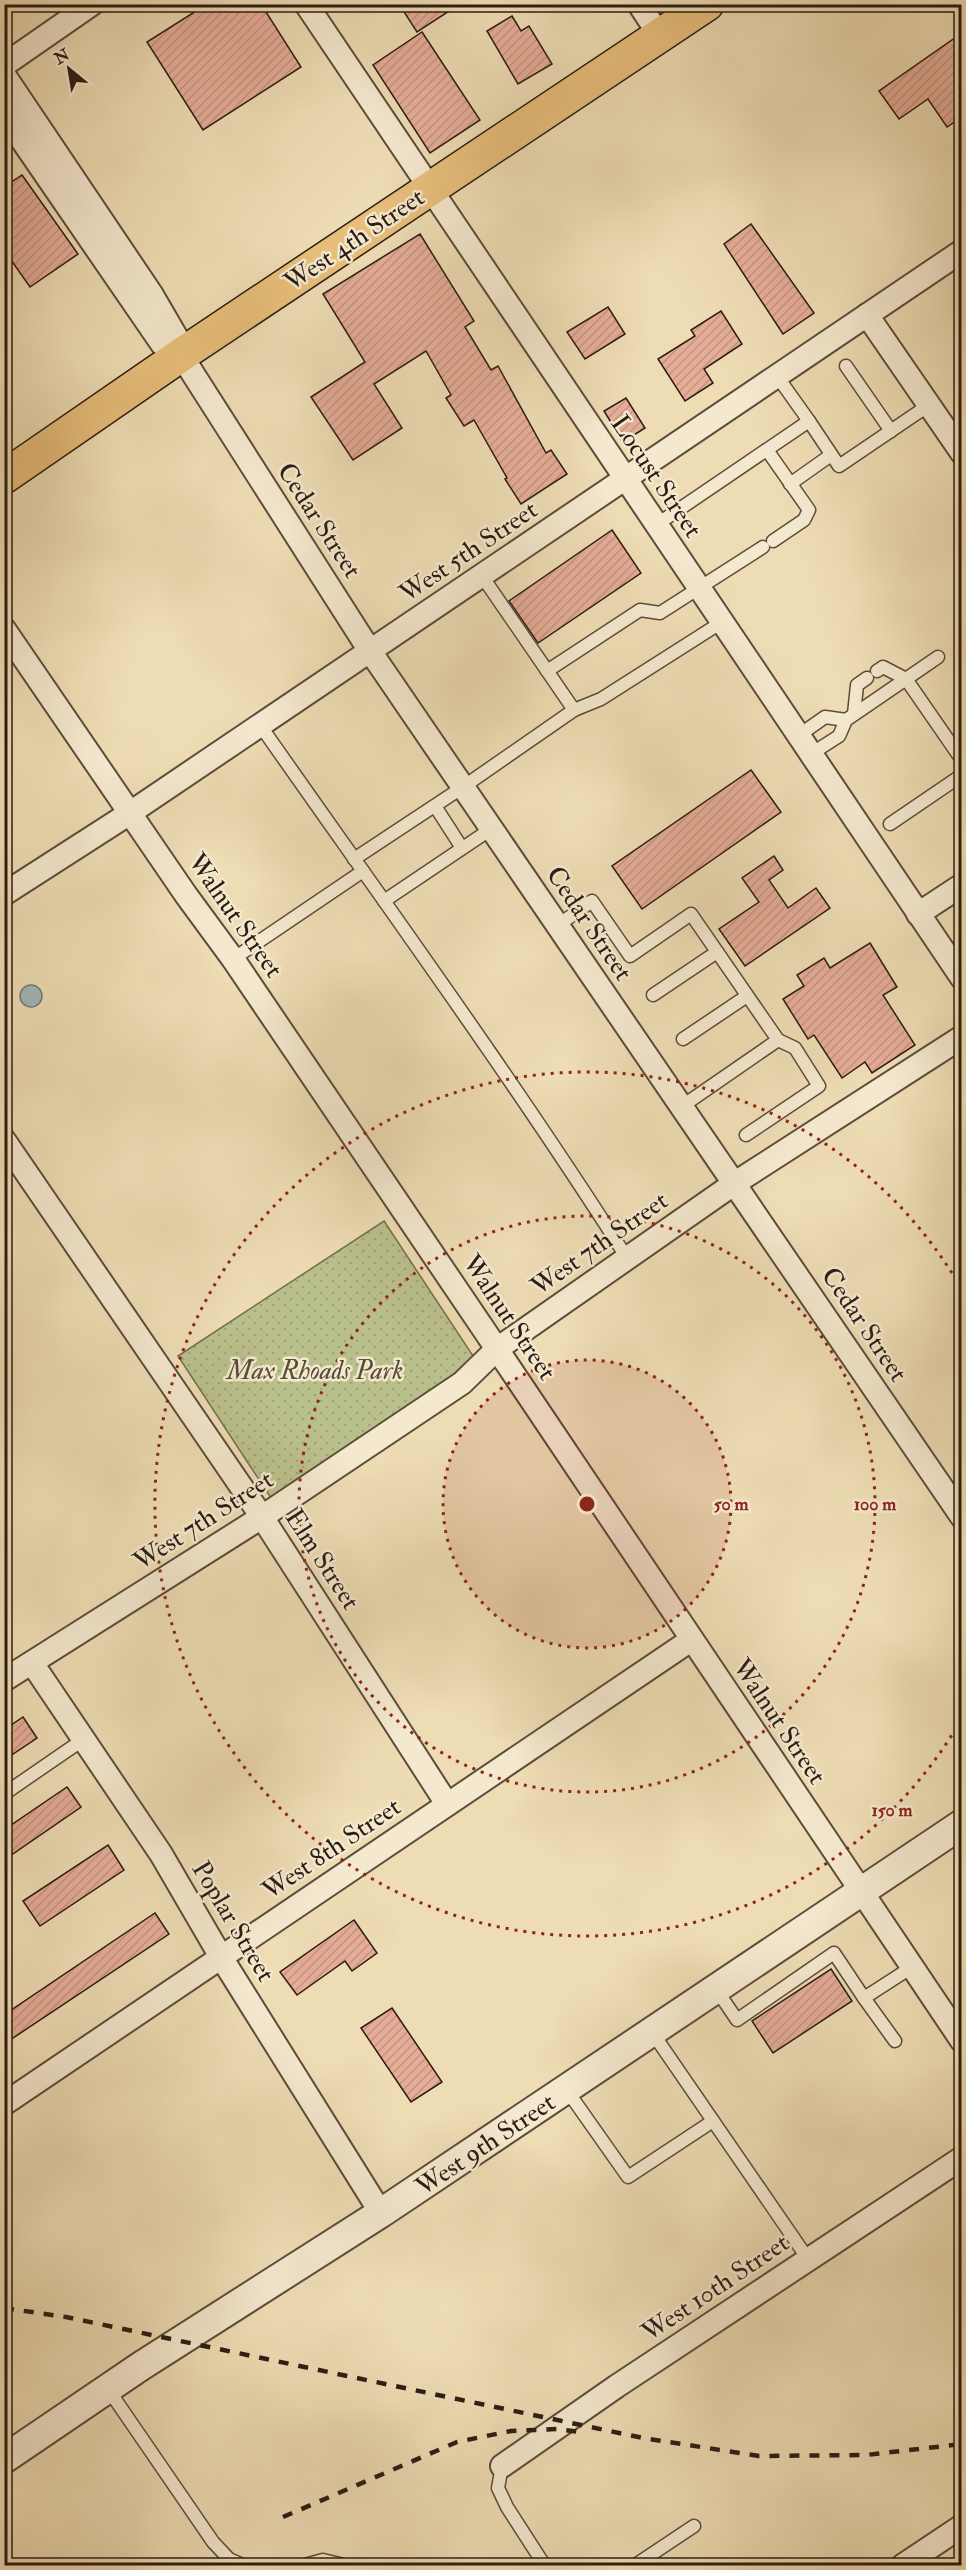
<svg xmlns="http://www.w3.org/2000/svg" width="966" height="2570" font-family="'IM FELL Double Pica',serif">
<defs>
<pattern id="park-dots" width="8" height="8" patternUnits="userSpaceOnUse" patternTransform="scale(1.5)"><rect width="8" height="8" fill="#bac08c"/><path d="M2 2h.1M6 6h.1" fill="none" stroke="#a0a478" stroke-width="1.8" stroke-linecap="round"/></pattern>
<pattern id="building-hatch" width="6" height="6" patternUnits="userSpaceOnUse" patternTransform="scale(1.5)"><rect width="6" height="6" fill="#e5ac97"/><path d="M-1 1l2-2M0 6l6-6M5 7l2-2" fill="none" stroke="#c59381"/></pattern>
</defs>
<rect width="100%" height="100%" fill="#eedcb4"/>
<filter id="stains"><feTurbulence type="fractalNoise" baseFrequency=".00333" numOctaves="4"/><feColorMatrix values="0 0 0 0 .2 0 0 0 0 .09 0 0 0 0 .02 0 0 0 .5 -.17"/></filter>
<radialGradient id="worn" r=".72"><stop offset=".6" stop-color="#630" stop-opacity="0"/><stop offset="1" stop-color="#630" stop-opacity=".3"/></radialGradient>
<polygon fill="url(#park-dots)" stroke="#726e50" stroke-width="1.5" points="384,1221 479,1365 273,1501 178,1356"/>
<circle fill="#a0b8b9" stroke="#717a77" stroke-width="1.5" cx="31" cy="996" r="11"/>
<g fill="url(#building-hatch)" stroke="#2b1c13" stroke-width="1.5">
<polygon points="188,4 261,4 301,67 203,130 147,42 193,13"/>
<polygon points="399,4 460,4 417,32"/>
<polygon points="512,16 521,31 529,26 552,64 518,84 487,31"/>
<polygon points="422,32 480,120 430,153 373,65"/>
<polygon points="962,33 962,117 947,127 928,99 899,119 879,91"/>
<polygon points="22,175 78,254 30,287 4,250 4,187"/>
<polygon points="751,224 814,313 783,334 724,244"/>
<polygon points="420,234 474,321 465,327 491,370 498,366 546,453 551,450 567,474 521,504 505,479 507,478 474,420 464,426 446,398 451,395 426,351 374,384 402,428 353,460 311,397 365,362 323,294"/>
<polygon points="608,307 625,334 585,359 567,332"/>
<polygon points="721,311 742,344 704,369 713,383 685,401 658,359 695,336 691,330"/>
<polygon points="626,398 645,428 623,442 604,411"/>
<polygon points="612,530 641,573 538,643 509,601"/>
<polygon points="751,770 781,812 642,909 612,866"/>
<polygon points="774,856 783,870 769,880 788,908 816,888 830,908 745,966 719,929 759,902 742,878"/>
<polygon points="870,943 897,987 883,995 915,1045 872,1073 865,1062 842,1078 814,1035 808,1039 783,999 804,986 797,975 824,958 830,968"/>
<polygon points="23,1717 37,1738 4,1760 4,1730"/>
<polygon points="67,1787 81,1807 4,1860 4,1830"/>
<polygon points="108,1845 124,1870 40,1926 23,1901"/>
<polygon points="155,1913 169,1934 4,2044 4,2015"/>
<polygon points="354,1920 377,1953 352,1971 345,1961 297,1995 280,1972"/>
<polygon points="831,1969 852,2001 773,2053 752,2021"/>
<polygon points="392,2008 442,2082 411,2102 361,2028"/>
</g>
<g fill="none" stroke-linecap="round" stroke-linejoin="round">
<g stroke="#5c4c3b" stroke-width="15">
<g id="service">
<polyline points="846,366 891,431"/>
<polyline points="809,421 839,466 929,405"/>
<polyline points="767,450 809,510 804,520 773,541"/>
<polyline points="790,484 831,455"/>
<polyline points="656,525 809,421 777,376"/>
<polyline points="482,576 574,710"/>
<polyline points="547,671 640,610 660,613 763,547"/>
<polyline points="877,671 883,667 906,679 938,657"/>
<polyline points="854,714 857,685 867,678"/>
<path d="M260,725C384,902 511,1076 627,1258"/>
<polyline points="798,736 825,717 846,720"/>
<polyline points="811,754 839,736 846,720 906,679 962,760"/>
<polyline points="435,806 462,848"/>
<polyline points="890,824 962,775"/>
<polyline points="354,859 463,787 574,710 601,699 722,622"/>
<polyline points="384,901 491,829"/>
<polyline points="557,926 592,901 630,956 691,914 778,1040 681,1107"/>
<polyline points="233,959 363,871"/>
<polyline points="653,995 717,952"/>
<polyline points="683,1039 747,996"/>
<polyline points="746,1135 819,1086 795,1048 778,1040"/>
<polyline points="4,1794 84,1739"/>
<polyline points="716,1989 737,2020 834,1953 864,1998 912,1967"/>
<polyline points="864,1998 895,2041"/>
<polyline points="652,2032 808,2259"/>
<polyline points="566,2089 628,2177 713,2121"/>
<polyline points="108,2389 213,2542 229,2559 245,2566"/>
<polyline points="502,2466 498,2488 507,2507 545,2566"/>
<polyline points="301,2566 323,2560 348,2566"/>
<polyline points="634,2566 694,2526"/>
</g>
</g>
<g stroke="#5c4c3b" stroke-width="26">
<g id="minor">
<polyline points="306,4 962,978"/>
<polyline points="639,4 660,36"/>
<polyline points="4,65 92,4"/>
<polyline points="4,75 152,295 177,338 181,355 370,651 962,1517"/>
<polyline points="4,114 162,344 181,355"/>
<polyline points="867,315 962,453"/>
<polyline points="4,629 186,895 233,959 497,1349 962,2041"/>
<polyline points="4,894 130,813 962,251"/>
<polyline points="918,914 962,885"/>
<polyline points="4,1140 262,1517 447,1804"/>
<polyline points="32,1663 161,1854 221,1957 381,2213"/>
<polyline points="4,1680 262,1517 462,1383 497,1349 735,1183 962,1037"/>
<polyline points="4,2104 691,1640"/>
<polyline points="502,2466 617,2386 962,2158"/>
<polyline points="902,2566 962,2526"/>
</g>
</g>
<g stroke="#5c4c3b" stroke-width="32">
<polyline id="tertiary" points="4,2459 141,2366 381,2213 962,1824"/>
</g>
<g stroke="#2b1c13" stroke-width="36">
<polyline id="primary" points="4,477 181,355 707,4"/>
</g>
<use href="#service" stroke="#f4e8ce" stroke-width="12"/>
<use href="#minor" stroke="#f4e8ce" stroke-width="22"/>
<use href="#tertiary" stroke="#f4e8ce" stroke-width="28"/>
<use href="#primary" stroke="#e7be7a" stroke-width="33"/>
<g stroke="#2b1c13" stroke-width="4.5" stroke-dasharray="10 10" stroke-linecap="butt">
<polyline points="4,2308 66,2317 643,2438 759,2456 866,2455 962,2444"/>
<polyline points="283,2517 457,2442 511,2431 557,2429 580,2432"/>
</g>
</g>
<circle cx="587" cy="1504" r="144" fill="#8f2418" fill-opacity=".12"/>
<g fill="none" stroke="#8f2418" stroke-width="3" stroke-dasharray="3 6">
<circle cx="587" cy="1504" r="144"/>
<circle cx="587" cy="1504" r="288"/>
<path d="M961 1720A432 432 0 1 1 961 1288"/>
</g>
<g text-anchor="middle" stroke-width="5" stroke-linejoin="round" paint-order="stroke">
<g font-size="26" fill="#2b1c13" stroke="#f4e8ce">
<text transform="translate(354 239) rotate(-34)" y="9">West 4th Street</text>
<text transform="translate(657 476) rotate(56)" y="9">Locust Street</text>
<text transform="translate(320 520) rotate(57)" y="9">Cedar Street</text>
<text transform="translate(468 551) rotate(-34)" y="9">West 5th Street</text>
<text transform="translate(236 915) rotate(55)" y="9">Walnut Street</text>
<text transform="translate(590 923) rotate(56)" y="9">Cedar Street</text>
<text transform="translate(599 1243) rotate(-35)" y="9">West 7th Street</text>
<text transform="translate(510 1317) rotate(56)" y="9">Walnut Street</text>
<text transform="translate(865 1324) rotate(56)" y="9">Cedar Street</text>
<text transform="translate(203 1520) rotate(-33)" y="9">West 7th Street</text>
<text transform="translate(323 1559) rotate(57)" y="9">Elm Street</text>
<text transform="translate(780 1721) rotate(56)" y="9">Walnut Street</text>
<text transform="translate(331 1848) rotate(-34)" y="9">West 8th Street</text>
<text transform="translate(234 1921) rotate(59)" y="9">Poplar Street</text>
<text transform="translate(485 2144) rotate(-34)" y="9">West 9th Street</text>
<text transform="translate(715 2287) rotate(-34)" y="9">West 10th Street</text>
</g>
<g font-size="26" font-style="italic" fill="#564d37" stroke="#f4e8ce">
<text x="315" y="1379">Max Rhoads Park</text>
</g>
</g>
<circle cx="587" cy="1504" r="9" fill="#8f2418" stroke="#f4e8ce" stroke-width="3"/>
<g font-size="18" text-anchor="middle" font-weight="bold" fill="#8f2418" stroke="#f4e8ce" stroke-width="5" stroke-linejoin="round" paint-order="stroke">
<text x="731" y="1510">50 m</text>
<text x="875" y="1510">100 m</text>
<text x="892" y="1816">150 m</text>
</g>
<rect width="966" height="2570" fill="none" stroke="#eedcb4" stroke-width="24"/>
<rect x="6" y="6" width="954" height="2558" fill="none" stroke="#2b1c13" stroke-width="3"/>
<rect x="12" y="12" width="942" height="2546" fill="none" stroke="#2b1c13" stroke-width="1.5"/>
<g transform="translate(69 69) rotate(330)" stroke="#f4e8ce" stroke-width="4.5" paint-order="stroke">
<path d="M0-4.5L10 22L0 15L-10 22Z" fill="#2b1c13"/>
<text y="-9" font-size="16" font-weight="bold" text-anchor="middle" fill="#2b1c13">N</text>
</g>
<rect width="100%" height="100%" filter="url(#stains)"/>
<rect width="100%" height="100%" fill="url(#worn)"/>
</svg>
